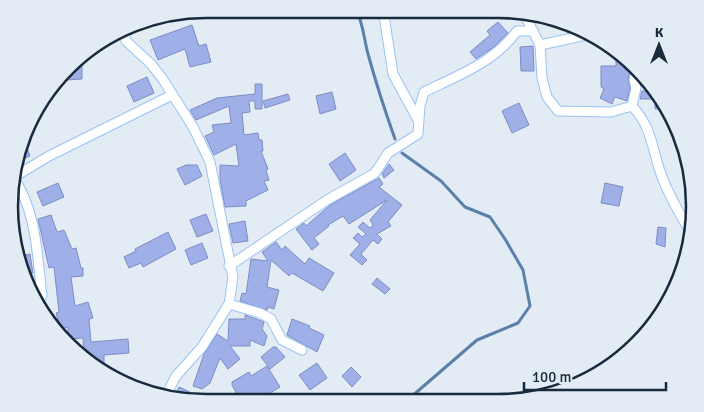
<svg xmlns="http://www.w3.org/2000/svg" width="704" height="412" font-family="Signika,sans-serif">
<rect width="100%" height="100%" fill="#e3ebf5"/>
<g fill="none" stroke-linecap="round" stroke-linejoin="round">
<g stroke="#5b80aa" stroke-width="3">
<path d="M356,9C363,23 364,39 368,54C376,83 385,111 395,139"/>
<polyline points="402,153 441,181 465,207 490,217 505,239 523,270 530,306 518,323 477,340 404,403"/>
</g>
</g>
<g fill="#9fafe7" stroke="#7e8dc3">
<polygon points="498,22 508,33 494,47 476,59 470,52 490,35 487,31"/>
<polygon points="567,22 575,26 582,30 567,33"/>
<polygon points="192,25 199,46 206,44 211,62 190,67 185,49 158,60 150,40"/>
<polygon points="533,46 534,71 521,71 520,47"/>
<polygon points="616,55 621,56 632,66 628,79 630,88 627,101 615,97 612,104 600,98 604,89 601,87 601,66 616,66"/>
<polygon points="75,60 82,60 82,79 66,80 66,78 58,78"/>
<polygon points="147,77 154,93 134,102 127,86"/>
<polygon points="255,84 262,84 262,109 255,109 255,101 249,101 250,112 242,113 244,135 258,133 259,140 262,140 263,151 261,151 268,169 266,170 269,180 264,181 268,190 246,201 246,206 225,207 220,179 220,165 239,166 236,144 214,155 205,136 214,132 212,125 231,123 229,106 196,120 190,110 217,98 255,94"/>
<polygon points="654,89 662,97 667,109 655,109 655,99 640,99 642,91 654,92"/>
<polygon points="332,92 336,109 320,114 316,96"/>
<polygon points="288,94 290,100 265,108 263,101"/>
<polygon points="519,103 529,125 512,133 502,111"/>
<polygon points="25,142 30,156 16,162 19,145"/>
<polygon points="345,153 356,170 340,181 329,164"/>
<polygon points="389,164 394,170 384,178 382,174"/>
<polygon points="186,165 197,165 202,176 185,185 177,169"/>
<polygon points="379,178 383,184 379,187 402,205 388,222 391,226 377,234 382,239 378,244 373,240 361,254 367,260 362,265 350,255 360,244 353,238 358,233 362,237 366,234 358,227 363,222 370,228 373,225 370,220 387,200 349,224 343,216 328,225 329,226 314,238 319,244 312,250 296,229 304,223 306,226 330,205"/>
<polygon points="58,183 64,197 43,206 37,192"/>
<polygon points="605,183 623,187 619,206 601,203"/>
<polygon points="206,214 213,231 197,237 190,220"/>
<polygon points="51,215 57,232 64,230 72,249 76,248 81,268 83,268 83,276 71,277 75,306 88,302 93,318 89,319 91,342 128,339 129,353 104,355 104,363 90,364 84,358 83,338 68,339 68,327 61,329 56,313 59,312 54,267 49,268 38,219"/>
<polygon points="245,221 248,241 233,243 229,224"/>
<polygon points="658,227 666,228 665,247 656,244"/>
<polygon points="168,232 176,249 143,267 141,263 129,268 124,257 136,251 135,249"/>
<polygon points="276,242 282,250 285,246 305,264 309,258 334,273 323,291 292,273 289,276 271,260 267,287 279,290 274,309 268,307 267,310 240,301 242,293 246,294 251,259 268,261 262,252"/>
<polygon points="202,243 208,258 191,265 185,250"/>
<polygon points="30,254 33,273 22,275 19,269 17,257"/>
<polygon points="377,278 390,289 385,294 372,284"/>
<polygon points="245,315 264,322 262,329 267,336 264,346 250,340 250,346 230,346 240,359 228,369 220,358 210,383 202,389 193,386 204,354 217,334 228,341 229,319 245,319"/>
<polygon points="292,319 310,326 309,328 324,335 317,352 287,335"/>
<polygon points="273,347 276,347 285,357 270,369 261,357"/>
<polygon points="317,363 327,378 310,390 299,375"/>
<polygon points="267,366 280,387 260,399 262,403 230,403 239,398 232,385 232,382 249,372 251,376"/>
<polygon points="351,367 361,377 352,387 342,376"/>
<polygon points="179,387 190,392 185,401 173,399"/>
</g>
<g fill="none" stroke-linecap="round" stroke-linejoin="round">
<g stroke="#99c3f4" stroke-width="11">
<g id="minor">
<polyline points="383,9 393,74 418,120"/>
<path d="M521,11L524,14L540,45L542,78L547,97L558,111L611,112L632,106C652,127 652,149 661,174C668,195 681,215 691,234"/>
<polyline points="123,30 126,41 151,64 162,78 193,127 210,162 233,277 229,304 202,347 176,376 165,397"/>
<polyline points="540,45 591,34"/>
<polyline points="632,106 636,88 634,80 636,71"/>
<path d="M13,177C37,211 37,256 42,295L38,304"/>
<polyline points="14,177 49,156 172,95"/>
<path d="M229,266L327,200L375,173L388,153L418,134L420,106L424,92C457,76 495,62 517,31H533"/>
<polyline points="229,304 260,313 271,319 282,340 302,350"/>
</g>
</g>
<g stroke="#99c3f4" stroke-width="12">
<polyline id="tertiary" points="48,324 52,328"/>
</g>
<use href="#minor" stroke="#fff" stroke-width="9"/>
<use href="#tertiary" stroke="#fff" stroke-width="10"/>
</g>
<path d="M0 0H704V412H0ZM206 18H498A188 188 0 0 1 686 206V206A188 188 0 0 1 498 394H206A188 188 0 0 1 18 206V206A188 188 0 0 1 206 18Z" fill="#e3ebf5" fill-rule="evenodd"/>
<path fill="none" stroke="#192a3d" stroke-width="2.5" d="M206 18H498A188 188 0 0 1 686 206V206A188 188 0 0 1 498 394H206A188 188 0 0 1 18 206V206A188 188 0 0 1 206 18Z"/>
<g transform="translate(659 45)" stroke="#e3ebf5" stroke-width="4" paint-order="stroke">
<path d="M0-4L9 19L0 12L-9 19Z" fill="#192a3d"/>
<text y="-8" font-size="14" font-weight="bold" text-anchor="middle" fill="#192a3d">K</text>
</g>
<path d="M524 382v8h142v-8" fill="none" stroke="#192a3d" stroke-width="2.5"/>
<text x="532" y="382" font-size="15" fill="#192a3d" stroke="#e3ebf5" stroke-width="4" paint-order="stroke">100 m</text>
</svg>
